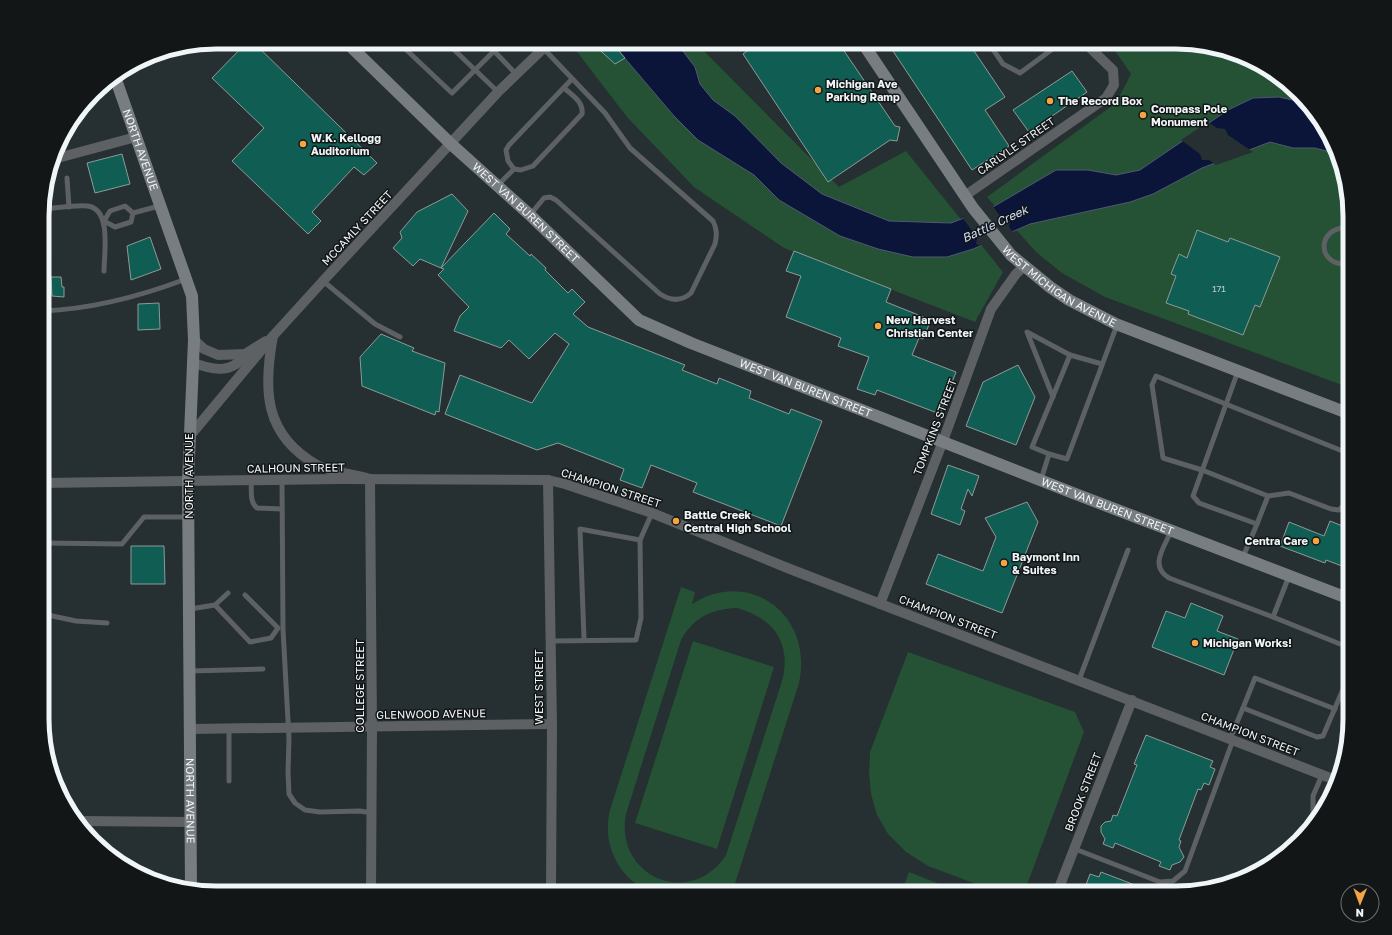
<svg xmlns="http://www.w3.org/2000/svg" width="1392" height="935" font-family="'Golos Text',sans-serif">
<rect width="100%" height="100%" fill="#262f31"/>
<g fill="#255135" fill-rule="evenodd">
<polygon points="574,42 695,42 839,187 906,151 1003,272 975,322 784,248 694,187 627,117 571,44"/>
<polygon points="1109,42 1176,42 1231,51 1273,72 1327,129 1350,205 1350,388 1105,297 1062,273 1036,252 987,197 1116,103 1131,74"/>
<path d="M681,587L695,592L692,604C750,567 814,616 799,683L732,893H716L717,886C705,895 697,893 682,893C673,893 661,895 652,893C646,892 640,887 636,884C613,867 603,837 610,810ZM737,608C774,618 792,644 782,681L726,855C691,909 614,877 626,814L681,640C694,617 712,609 737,608Z"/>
<polygon points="693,641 774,667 717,849 635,823"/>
<polygon points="908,652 1075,712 1084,732 1024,893 1000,893 928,866 906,852 888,834 877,815 871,794 869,773 870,752"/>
<polygon points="909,872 962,893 901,893"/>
</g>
<polygon fill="#0b153a" stroke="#505873" points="611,42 676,42 695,67 700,84 713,100 735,116 781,163 822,194 889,221 951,223 993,207 1056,170 1088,170 1116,175 1140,170 1228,110 1253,98 1279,97 1301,102 1327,129 1334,153 1315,148 1293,148 1270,142 1202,168 1153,194 1130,202 1030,224 973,249 947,257 913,257 878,249 840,236 779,200 754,175 698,140 674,116"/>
<g fill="#262f31">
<polygon points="1208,122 1217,128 1225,129 1228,135 1253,152 1216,165 1209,160 1202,160 1200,154 1181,140"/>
<polygon points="992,205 1003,220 1010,220 1009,227 1014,233 984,246 979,245 976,244 977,238 962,217"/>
</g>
<g fill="#0f5d53" stroke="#8f9a98">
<polygon points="247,42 253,42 377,163 364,175 354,167 312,212 321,221 308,234 232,161 264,128 212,78"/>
<polygon points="591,42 611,42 625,58 615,64"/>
<polygon points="759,42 838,42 895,126 900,127 897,141 890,140 828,182 743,54"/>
<polygon points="887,42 968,42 1005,97 985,110 1009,146 972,170"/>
<polygon points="1072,71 1087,92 1029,132 1013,110"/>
<polygon points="122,154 130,184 95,193 87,163"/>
<polygon points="452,194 468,211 441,268 420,259 413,266 393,248 402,238 400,232 417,212"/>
<polygon points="494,213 510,229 506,234 530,256 531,254 546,268 545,270 568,293 572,289 585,302 573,314 588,327 685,365 682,370 717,384 719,378 751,391 749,398 789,414 791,409 822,421 781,526 693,492 697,483 651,465 642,488 620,480 624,469 558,443 537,450 445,414 460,375 532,403 569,344 555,333 529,359 509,340 501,348 454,331 460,316 469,307 438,275 444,269 441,268"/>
<polygon points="1197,230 1228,242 1230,238 1280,257 1260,307 1255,305 1243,335 1188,314 1189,311 1166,303 1176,276 1171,274 1179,254 1187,258"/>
<polygon points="150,237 161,269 131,280 127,246"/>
<polygon points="794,251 891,289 886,302 931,320 923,339 919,338 912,355 956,372 940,414 877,390 875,395 857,389 869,357 838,346 841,338 786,317 801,276 786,271"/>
<polygon points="51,277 61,277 62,287 64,287 64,297 52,296"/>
<polygon points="159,303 160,329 138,330 138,304"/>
<polygon points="381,334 414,348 412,351 445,363 439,412 436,411 435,415 362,386 360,357"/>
<polygon points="1018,365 1035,397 1016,445 966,426 983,382"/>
<polygon points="948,465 979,476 972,496 968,489 961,509 965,511 960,525 931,514"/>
<polygon points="1027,502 1038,522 1002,613 926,584 938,554 983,571 996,537 985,518"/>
<polygon points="1330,521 1350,529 1350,569 1326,560 1325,563 1280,546 1289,522 1324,536"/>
<polygon points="131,546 164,546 165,584 131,584"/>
<polygon points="1191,603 1223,616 1217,631 1238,639 1224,675 1152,647 1166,611 1185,618"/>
<polygon points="1146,735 1213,761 1210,767 1215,769 1209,785 1204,783 1201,790 1198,789 1179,840 1181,841 1179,847 1184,857 1180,862 1172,865 1170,870 1159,866 1161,862 1115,843 1113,848 1103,844 1105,839 1101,832 1101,826 1105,822 1111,821 1113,815 1117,816 1137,765 1134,764"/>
<polygon points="1101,872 1153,892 1152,893 1083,893 1090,874 1099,877"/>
</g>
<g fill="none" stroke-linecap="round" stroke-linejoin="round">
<g stroke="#5d6163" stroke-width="5">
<polyline points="236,42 239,45"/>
<polyline points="398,42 452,93 494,51"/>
<polyline points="446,42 498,92"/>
<polyline points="490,42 494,51 516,74"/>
<polyline points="988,42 1003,64 1020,73 1062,42"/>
<path d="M564,88C572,95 584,102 582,114L533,166L521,170L514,169L508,161L506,150L509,145L572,79"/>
<polyline points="67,178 69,207"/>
<polyline points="498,185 514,169"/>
<polygon points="125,206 133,213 131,222 115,227 104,221 110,211"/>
<path d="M43,209C58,208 73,205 87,206C112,208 104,254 104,271"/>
<polyline points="133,213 159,206"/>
<path d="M530,215L544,198L550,197L556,200L660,294C671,301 681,302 691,293L715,244C717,235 717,229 713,221L630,148L605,113L543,48"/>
<path d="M1350,228C1314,225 1317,270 1350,263"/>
<polyline points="323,281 375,324 400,337"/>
<path d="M43,311C92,309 141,296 186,279"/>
<polyline points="1238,371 1193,496 1199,503 1257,524 1243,557"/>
<polyline points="1053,397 1027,332 1070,355"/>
<polyline points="1049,454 1032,447 1070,355 1102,364"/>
<path d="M251,480C252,489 249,502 257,508L282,509"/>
<polyline points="282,480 283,629 289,739 288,772 289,794 295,803 305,810 320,812 360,811 372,813"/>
<polyline points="1041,480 1049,454 1067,459 1117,325"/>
<polyline points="1268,496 1202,470 1163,458 1152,385 1156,376 1350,454"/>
<polyline points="1257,524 1268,496 1289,493 1331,509 1339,510 1344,505 1350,490"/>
<path d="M1171,531C1164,548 1149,566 1169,578L1273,617L1289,576"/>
<polyline points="43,543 122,544 144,517 187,517"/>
<polyline points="228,593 215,605 250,642 271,638 278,628 245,595"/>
<polyline points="190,609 215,605"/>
<polyline points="43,614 76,621 107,623"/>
<polyline points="1273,617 1350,648"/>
<polyline points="584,639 580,529 640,540"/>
<polyline points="551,641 636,640 641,618 640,540 652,513"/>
<polyline points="190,671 263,669"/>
<polyline points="1079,680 1128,550"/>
<polyline points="1243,708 1255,678 1335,709"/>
<polyline points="1230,739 1243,708 1317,737 1323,736 1350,673"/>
<polyline points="1334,779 1345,754"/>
<polyline points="229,781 229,729"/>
<polyline points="1313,823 1313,796 1322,775"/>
<polyline points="1075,849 1160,882 1173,881 1185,871 1233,740"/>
</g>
<g stroke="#5d6163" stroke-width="10">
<polyline points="54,159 136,137"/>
<polyline points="966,195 1106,98 1114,85 1113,70 1084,42"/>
<path d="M273,336C263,390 264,435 317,465C328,471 356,475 370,479L372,727L371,893"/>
<polyline points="194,340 204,349 218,355 245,354 266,341"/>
<path d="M192,362C211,370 233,375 245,354"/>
<polyline points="189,437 273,336 323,281 498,92 550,42"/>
<polyline points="548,480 552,724 551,893"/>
<polyline points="43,483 339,479 548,480 565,484 652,513 790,569 1338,781"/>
<polyline points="880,604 943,441 991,309 1016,274 1024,266"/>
<polyline points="191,729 552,724"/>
<polyline points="80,821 191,822"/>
<polyline points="1057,893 1132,700"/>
</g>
<g stroke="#787d81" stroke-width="12">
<path id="s1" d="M346,42L451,144L530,215L639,320L691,343L1073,493L1350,599"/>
<path id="s2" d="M862,42L973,208L1011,255L1050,287L1069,300L1116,324L1350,414"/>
<path id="s3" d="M115,77L192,296L194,340L188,481L191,889"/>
</g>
</g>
<g fill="#f3a443" stroke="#121617" stroke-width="1.5">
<circle cx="818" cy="90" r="4"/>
<circle cx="1050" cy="101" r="4"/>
<circle cx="1143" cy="115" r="4"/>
<circle cx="303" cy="144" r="4"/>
<circle cx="878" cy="326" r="4"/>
<circle cx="676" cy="521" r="4"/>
<circle cx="1316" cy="541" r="4"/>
<circle cx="1004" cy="563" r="4"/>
<circle cx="1195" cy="643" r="4"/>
</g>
<g text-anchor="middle" stroke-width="3" stroke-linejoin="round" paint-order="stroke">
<g font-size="9" fill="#b8cfce">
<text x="1219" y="292">171</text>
</g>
<g font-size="11" font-weight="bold" fill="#f0f5f7" stroke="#121617" text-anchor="start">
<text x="826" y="88">Michigan Ave<tspan x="826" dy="13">Parking Ramp</tspan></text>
<text x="1058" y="105">The Record Box</text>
<text x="1151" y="113">Compass Pole<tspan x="1151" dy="13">Monument</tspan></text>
<text x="311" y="142">W.K. Kellogg<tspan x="311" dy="13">Auditorium</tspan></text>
<text x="886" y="324">New Harvest<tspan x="886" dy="13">Christian Center</tspan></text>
<text x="684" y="519">Battle Creek<tspan x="684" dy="13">Central High School</tspan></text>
<text x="1308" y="545" text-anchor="end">Centra Care</text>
<text x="1012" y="561">Baymont Inn<tspan x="1012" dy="13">&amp; Suites</tspan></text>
<text x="1203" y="647">Michigan Works!</text>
</g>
<g font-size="11" fill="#f0f5f7" stroke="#121617">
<text transform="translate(1016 146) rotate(-35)" y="4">CARLYLE STREET</text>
<text dy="4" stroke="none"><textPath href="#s3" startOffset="77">NORTH AVENUE</textPath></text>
<text dy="4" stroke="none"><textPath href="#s1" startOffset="248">WEST VAN BUREN STREET</textPath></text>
<text transform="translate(357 228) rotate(-47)" y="4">MCCAMLY STREET</text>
<text dy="4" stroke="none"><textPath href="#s2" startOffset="318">WEST MICHIGAN AVENUE</textPath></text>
<text dy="4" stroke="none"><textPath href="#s1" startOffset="584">WEST VAN BUREN STREET</textPath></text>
<text transform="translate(935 427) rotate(-69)" y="4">TOMPKINS STREET</text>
<text transform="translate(296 468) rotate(-1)" y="4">CALHOUN STREET</text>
<text transform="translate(189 476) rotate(-90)" y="4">NORTH AVENUE</text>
<text transform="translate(611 488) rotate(18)" y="4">CHAMPION STREET</text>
<text dy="4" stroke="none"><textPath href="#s1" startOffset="908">WEST VAN BUREN STREET</textPath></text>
<text transform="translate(948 617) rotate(21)" y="4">CHAMPION STREET</text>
<text transform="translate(360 686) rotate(-90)" y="4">COLLEGE STREET</text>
<text transform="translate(539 687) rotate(-90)" y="4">WEST STREET</text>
<text transform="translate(431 714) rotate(-1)" y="4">GLENWOOD AVENUE</text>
<text transform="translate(1250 734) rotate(21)" y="4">CHAMPION STREET</text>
<text transform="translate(1083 792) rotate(-69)" y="4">BROOK STREET</text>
<text dy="4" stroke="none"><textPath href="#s3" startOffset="737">NORTH AVENUE</textPath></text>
</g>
<g font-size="12" font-style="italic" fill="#d4dffc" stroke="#121617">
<text transform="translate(995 224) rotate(-25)" y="4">Battle Creek</text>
</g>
</g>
<path d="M0 0H1392V935H0ZM216 49H1176A167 167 0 0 1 1343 216V719A167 167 0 0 1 1176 886H216A167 167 0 0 1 49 719V216A167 167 0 0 1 216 49Z" fill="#121617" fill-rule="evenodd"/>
<path fill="none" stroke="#f0f5f7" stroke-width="5" d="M216 49H1176A167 167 0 0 1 1343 216V719A167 167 0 0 1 1176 886H216A167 167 0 0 1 49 719V216A167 167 0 0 1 216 49Z"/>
<g transform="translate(1360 903) rotate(181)"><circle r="19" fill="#121617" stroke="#6b6f71"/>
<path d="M0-3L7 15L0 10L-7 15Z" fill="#f3a443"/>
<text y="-6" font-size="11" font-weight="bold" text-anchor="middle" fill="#f0f5f7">N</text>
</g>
</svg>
